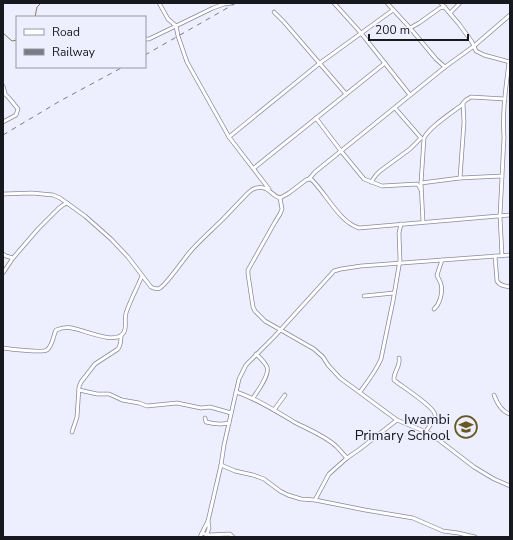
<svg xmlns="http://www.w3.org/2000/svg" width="513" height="540" font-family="'Nunito Sans',sans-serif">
<rect width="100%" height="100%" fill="#edeefe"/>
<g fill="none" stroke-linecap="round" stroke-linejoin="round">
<g stroke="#837b62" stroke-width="1">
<polyline points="25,17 35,17 37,7 41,3"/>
<polyline points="3,33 12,41 17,40"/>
</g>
<g stroke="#898a9c" stroke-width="4.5">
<g id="street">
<polyline points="159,3 168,19 176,26 178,36 187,62 229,137 269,189"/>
<polyline points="223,3 226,4 231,3"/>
<polyline points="334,3 361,33 410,95"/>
<polyline points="387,3 410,28 436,59 445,67"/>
<polyline points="441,3 459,24 472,42 476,51 484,55 510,62"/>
<polyline points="274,12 284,22 346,94"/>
<polyline points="450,13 460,3"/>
<polyline points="410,28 419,23 440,8 445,7"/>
<polyline points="145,39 149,39 176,26 213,8 224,4"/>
<polyline points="3,86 5,93"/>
<polyline points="3,92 9,98 18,109 16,115 3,122"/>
<polyline points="395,108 421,138"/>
<polyline points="316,118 341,151 364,179 382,186 417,184 419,186 421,190"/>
<polyline points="229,137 320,63 393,10"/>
<polyline points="254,168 385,63"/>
<polyline points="460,178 464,122 463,103 466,100 471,97 505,99"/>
<polyline points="309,179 315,172 445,67 474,46 510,15"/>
<polyline points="371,182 376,175 380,171 410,149 421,138"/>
<polyline points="421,183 460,178 502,176"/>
<path d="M3,194L32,193L53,195L60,198L85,216L111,239L128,257L151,287C153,288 157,290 160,288C166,285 184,259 189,253C199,241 211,231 222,220C231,211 239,202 248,193C250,191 252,189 256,188C269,185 270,195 280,198L289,193L306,180L309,179H311C326,193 339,222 359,228L510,215"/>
<polyline points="280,198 282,209 280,214 275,222 248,270 248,274 253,307 255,311 265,321 314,349 323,357 328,365 340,378 397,420 431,434 474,467 494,479 510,486"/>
<path d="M423,222L421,183L424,138C429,127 453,112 463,104"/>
<polyline points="3,254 6,256 13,258"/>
<path d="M495,256L497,281C500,286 505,286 510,287"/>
<path d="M502,256L500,216L504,137C502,112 506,87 509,62"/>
<polyline points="3,273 13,258 38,229 58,209 63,205 67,203"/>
<polyline points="364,296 394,293"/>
<path d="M434,309C440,304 443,292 441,284C440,281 438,278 437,275L442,260"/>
<path d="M3,348C10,349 43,353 47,350C53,345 53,336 56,330C61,328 67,327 72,328C84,330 117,346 124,332C127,326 124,320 126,313C130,301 137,288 142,276"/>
<path d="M399,358C401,366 393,372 394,380C401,386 435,407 435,415C436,418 428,428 426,431"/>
<polyline points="79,390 97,394 109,394 122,400 139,403 147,406 177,403 201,408 210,407 231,413"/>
<path d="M236,392C258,399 277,412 296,423C310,430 325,436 336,446C340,450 343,454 347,458"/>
<path d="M360,392C368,381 376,371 381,359L393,301L400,260L399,233L401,224"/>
<path d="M494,395C497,403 502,412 510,414"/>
<path d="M253,398C257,392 270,375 267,367C265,362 260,358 256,354"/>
<polyline points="274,410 285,395"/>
<path d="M205,418L206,422C214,424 220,425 229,423"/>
<path d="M72,432L77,417L79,387L81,382L95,364L118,349C121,345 121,341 121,336"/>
<polyline points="221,465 235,471 253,475 264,479 280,491 288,495 301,499 315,500 365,510 413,518 443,531 458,533 475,537"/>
<polyline points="315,500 329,474 347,458 360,449 397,420"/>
<polyline points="202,533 208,535 230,534 233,537"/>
<polyline points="200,537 208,521 221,465 224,445 239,379 246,365 274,337 334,271 341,269 361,266 510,255"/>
<polyline points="206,537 209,528 208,521"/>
</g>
</g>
<use href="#street" stroke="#fff" stroke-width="3"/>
<g stroke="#7b7b86" stroke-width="1" stroke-dasharray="5 5" stroke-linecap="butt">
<polyline points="145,55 236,3"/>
<polyline points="3,135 60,101 123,67"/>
</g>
</g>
<defs>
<g id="school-ring" transform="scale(1.15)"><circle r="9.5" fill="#edeefe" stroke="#665724" stroke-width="1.5"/><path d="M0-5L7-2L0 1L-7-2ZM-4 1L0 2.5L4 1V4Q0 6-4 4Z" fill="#665724"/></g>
</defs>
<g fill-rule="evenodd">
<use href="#school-ring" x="466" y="427"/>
</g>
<g text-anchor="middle" stroke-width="3" stroke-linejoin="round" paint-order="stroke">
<g font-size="14" fill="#18181f" stroke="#edeefe" text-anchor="end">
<text x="450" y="424">Iwambi<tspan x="450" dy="16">Primary School</tspan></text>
</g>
</g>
<rect width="513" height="540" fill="none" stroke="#18181f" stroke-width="8"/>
<rect x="16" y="16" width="130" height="52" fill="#edeefe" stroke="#9898a5"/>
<rect x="24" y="29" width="20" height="6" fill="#ffffff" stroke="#9898a5"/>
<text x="52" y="36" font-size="12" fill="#18181f">Road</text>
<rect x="24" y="49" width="20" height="6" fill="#7b7b86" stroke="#9898a5"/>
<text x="52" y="56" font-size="12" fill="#18181f">Railway</text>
<path d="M369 34v6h99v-6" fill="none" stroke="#18181f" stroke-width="2"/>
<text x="375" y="34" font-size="12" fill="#18181f" stroke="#edeefe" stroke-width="3" paint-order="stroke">200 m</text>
</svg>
